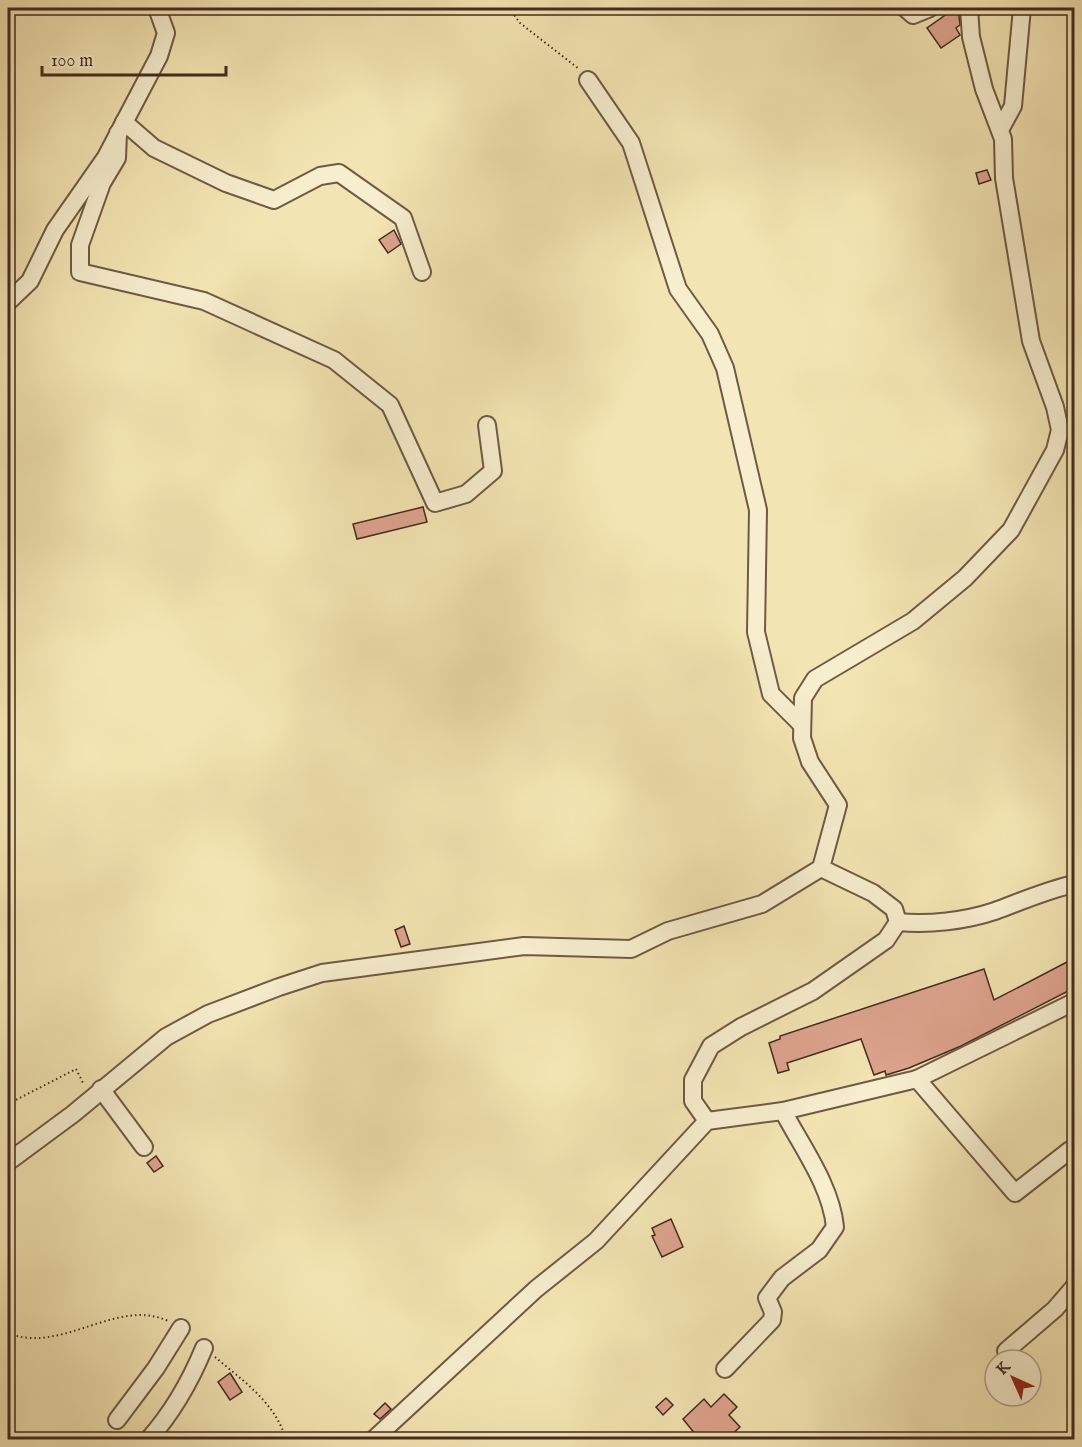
<svg xmlns="http://www.w3.org/2000/svg" width="1082" height="1447" font-family="'IM FELL English',serif">
<rect width="100%" height="100%" fill="#f3e5b3"/>
<filter id="stains"><feTurbulence type="fractalNoise" baseFrequency=".00333" numOctaves="4"/><feColorMatrix values="0 0 0 0 .2 0 0 0 0 .09 0 0 0 0 .02 0 0 0 .5 -.17"/></filter>
<radialGradient id="worn" r=".72"><stop offset=".6" stop-color="#630" stop-opacity="0"/><stop offset="1" stop-color="#630" stop-opacity=".3"/></radialGradient>
<g fill="#dea48e" stroke="#432b1f" stroke-width="1.5">
<polygon points="954,9 959,16 960,25 956,28 960,35 941,48 927,28"/>
<polygon points="987,170 991,180 979,184 976,173"/>
<polygon points="394,230 401,244 388,253 379,240"/>
<polygon points="423,507 427,522 357,539 353,524"/>
<polygon points="404,926 410,944 401,947 395,930"/>
<polygon points="1067,962 1074,969 1074,988 961,1046 909,1068 886,1075 885,1071 874,1075 861,1039 787,1063 789,1070 778,1073 769,1043 780,1039 780,1036 984,969 994,1000"/>
<polygon points="156,1156 163,1166 154,1172 147,1163"/>
<polygon points="671,1219 683,1247 662,1257 652,1236 655,1235 652,1228"/>
<polygon points="230,1373 242,1392 230,1400 218,1382"/>
<polygon points="724,1394 737,1407 729,1415 740,1427 726,1440 700,1440 683,1419 704,1399 711,1407"/>
<polygon points="666,1398 673,1405 663,1415 656,1407"/>
<polygon points="385,1403 391,1409 380,1419 374,1414"/>
</g>
<g fill="none" stroke-linecap="round" stroke-linejoin="round">
<g stroke="#6f5a44" stroke-width="20">
<g id="minor">
<polyline points="905,8 913,15 930,8"/>
<polyline points="588,80 631,143 678,289 710,334 725,368 758,510 756,632 771,694 802,725"/>
<polyline points="124,122 154,148 226,183 274,200 320,176 339,173 403,218 422,272"/>
<polyline points="1000,130 1013,106 1022,8"/>
<polyline points="118,133 117,158 102,183 80,245 80,272 204,301 334,360 390,405 435,503 466,494 493,471 487,425"/>
<polyline points="8,302 30,281 55,230 106,157 159,56 166,33 157,8"/>
<path d="M898,922C929,925 965,921 995,911C1022,901 1047,890 1074,884"/>
<polyline points="917,1079 1074,1002"/>
<polyline points="101,1089 144,1147"/>
<polyline points="783,1111 917,1079 1015,1193 1070,1150 1074,1155"/>
<polyline points="707,1121 693,1101 693,1080 711,1046 741,1027 813,991 886,940 898,922 894,909 873,893 821,868"/>
<polyline points="8,1162 73,1114 166,1037 208,1014 279,987 322,973 524,946 631,949 668,931 762,904 821,868 838,805 810,762 802,738 803,698 815,679 913,621 965,578 1011,530 1055,450 1060,430 1055,407 1031,341 1004,178 1003,139 984,89 971,37 969,8"/>
<polyline points="1006,1351 1055,1309 1074,1287"/>
<polyline points="117,1420 156,1368 181,1328"/>
<path d="M148,1440C173,1412 190,1382 204,1348"/>
<path d="M373,1440L536,1289L596,1241L707,1121L783,1111C802,1147 831,1186 835,1227L819,1250L782,1278L767,1298L773,1312L772,1320L725,1369"/>
</g>
</g>
<g stroke="#432b1f" stroke-width="2" stroke-dasharray="1.5 3" stroke-linecap="butt">
<polyline points="509,8 520,23 579,69"/>
<polyline points="8,1104 76,1069 84,1085"/>
<path d="M8,1333C61,1355 117,1297 168,1321"/>
<path d="M215,1357C243,1381 276,1403 286,1440"/>
</g>
<use href="#minor" stroke="#f7eece" stroke-width="16"/>
</g>
<rect width="1082" height="1447" fill="none" stroke="#f3e5b3" stroke-width="30"/>
<rect x="9" y="9" width="1064" height="1429" fill="none" stroke="#432b1f" stroke-width="3"/>
<rect x="15" y="15" width="1052" height="1417" fill="none" stroke="#432b1f" stroke-width="1.5"/>
<g transform="translate(1013 1378) rotate(315)"><circle r="28" fill="#f7eece" stroke="#afa088" stroke-width="1.5"/>
<path d="M0-4.5L10 22L0 15L-10 22Z" fill="#8f2418"/>
<text y="-9" font-size="16" font-weight="bold" text-anchor="middle" fill="#432b1f">K</text>
</g>
<path d="M42 66v9h184v-9" fill="none" stroke="#432b1f" stroke-width="3"/>
<text x="51" y="66" font-size="18" fill="#432b1f" stroke="#f7eece" stroke-width="4.5" paint-order="stroke">100 m</text>
<rect width="100%" height="100%" filter="url(#stains)"/>
<rect width="100%" height="100%" fill="url(#worn)"/>
</svg>
